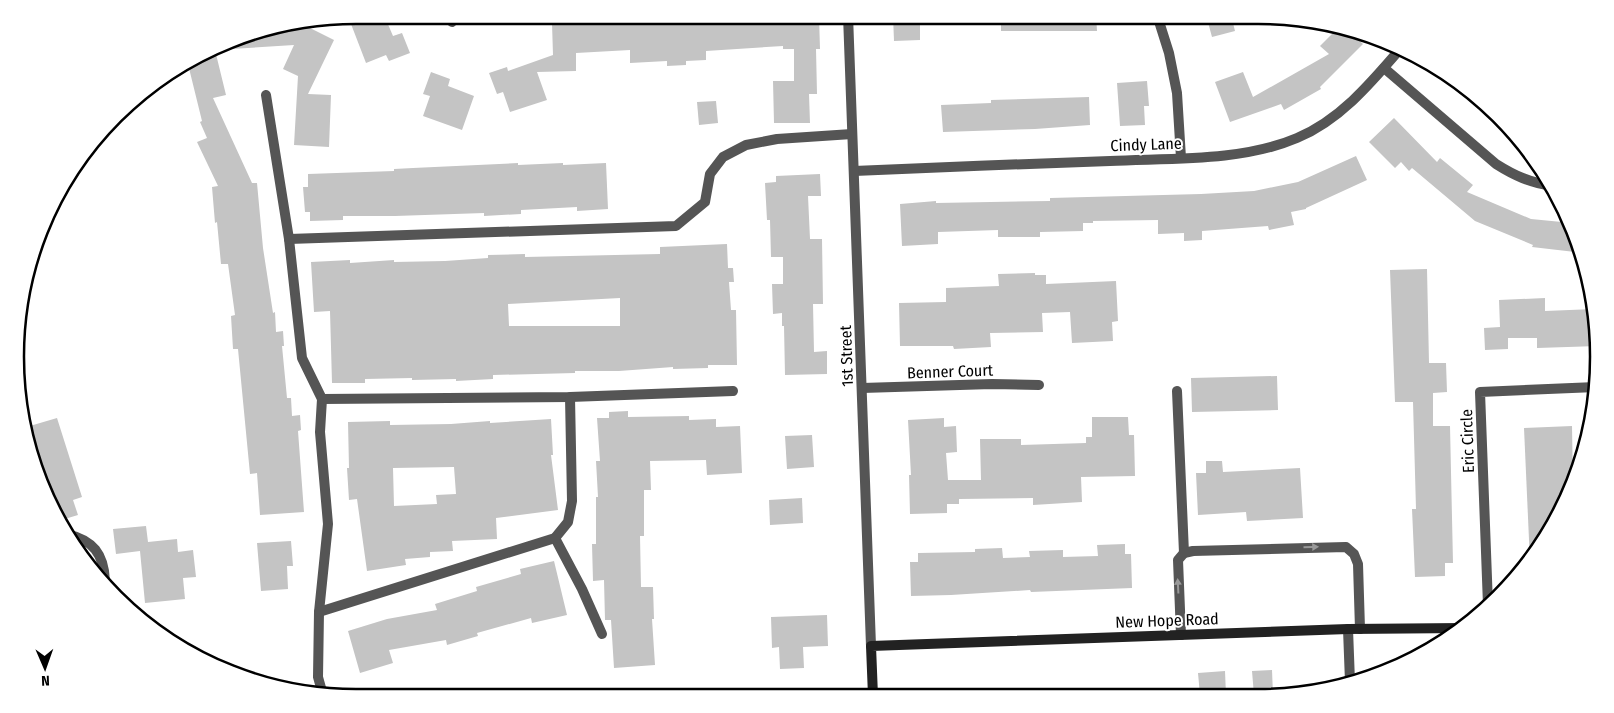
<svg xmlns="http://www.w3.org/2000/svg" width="1614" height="713" font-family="'Fira Sans Condensed',sans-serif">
<rect width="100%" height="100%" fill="#fff"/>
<g fill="#c4c4c4" fill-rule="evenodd">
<polygon points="374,15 384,15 393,36 402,33 410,53 389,61 386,55 366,63 351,24"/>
<polygon points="582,15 803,15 803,16 819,16 820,49 816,49 817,94 809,94 810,123 774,123 773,81 794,81 794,49 783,49 783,46 706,51 706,60 686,61 686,65 667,66 667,61 630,63 630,50 576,53 576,71 537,72 547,100 510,112 503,92 497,94 489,73 507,67 508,71 553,55 552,23 582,22"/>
<polygon points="893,15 920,15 920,40 894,41"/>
<polygon points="1001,15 1096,15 1097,31 1001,31"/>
<polygon points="1206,15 1231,15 1235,31 1212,37"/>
<polygon points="302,24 334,40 308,94 331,95 329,147 294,145 298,76 283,69 294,45 215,50 226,95 213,98 252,183 257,183 263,248 273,313 275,312 276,332 283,331 284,346 282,346 287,398 291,398 292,416 300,415 301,430 298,431 304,512 260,515 257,473 250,474 238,349 233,349 231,316 235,315 228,264 221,264 217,222 215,223 212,187 218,186 197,142 207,138 200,122 202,121 187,60 246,33"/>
<polygon points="1340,26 1348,29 1363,44 1320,87 1321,89 1284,110 1281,104 1230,122 1215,82 1243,72 1253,97 1329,54 1320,46"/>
<polygon points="431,72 450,79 448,86 474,96 462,130 423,116 430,96 423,94"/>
<polygon points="1147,81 1149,106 1144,106 1145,125 1120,126 1117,83"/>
<polygon points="1089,97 1090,125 1035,129 943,132 941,105 991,103 991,100"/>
<polygon points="716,101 718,123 699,125 697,102"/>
<polygon points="1394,118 1437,162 1440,158 1473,185 1467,192 1531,219 1572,223 1577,239 1575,252 1532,247 1533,245 1475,221 1412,168 1409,171 1401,162 1395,168 1369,142"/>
<polygon points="1356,156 1367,180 1306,208 1306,209 1291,212 1294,225 1269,230 1268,226 1202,231 1202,240 1184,241 1184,233 1158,234 1158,220 1093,221 1093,223 1083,223 1083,231 1040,232 1040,237 998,237 998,230 938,232 938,244 902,246 900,204 936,201 936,203 1050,201 1050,198 1201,194 1254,191 1298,182"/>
<polygon points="518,163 518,165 563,163 563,165 606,163 608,209 577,211 577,207 521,210 521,214 484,216 484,213 395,216 343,216 343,220 310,221 310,212 305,212 303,187 308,187 308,174 394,171 394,169 413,168"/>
<polygon points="820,174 821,196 808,196 810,239 822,239 823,304 813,304 814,352 827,351 827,374 785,375 784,326 782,326 782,313 773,314 772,284 783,284 783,257 771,257 770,220 767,220 765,183 776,182 776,176"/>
<path d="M727,244L728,268H733L734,282H729L731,310H736L737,365H708V368L673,369V367L619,371H575V373L493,375V379L456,381V379L412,380V378L365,379V383H332L330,311L314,312L311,262L350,260V263L394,260V262L445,261L488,258V255L525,254V257L660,254V247ZM620,298V326H509L508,304Z"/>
<polygon points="1427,269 1429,363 1446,363 1447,392 1433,393 1433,426 1450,426 1453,563 1445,563 1445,576 1415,577 1412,509 1416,509 1413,402 1395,402 1390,270"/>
<polygon points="1035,273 1035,275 1046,275 1046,284 1116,281 1118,321 1112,322 1113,341 1072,343 1070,312 1042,313 1043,332 990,333 991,347 954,349 953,346 900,346 899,303 946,302 946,288 999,286 998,274"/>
<polygon points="1545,298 1545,311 1594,309 1598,346 1537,348 1537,338 1508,338 1508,349 1485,350 1484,328 1500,327 1499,300"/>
<polygon points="1277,376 1278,410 1192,412 1191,378"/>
<polygon points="628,411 628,417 689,416 689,420 716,419 716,427 740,426 742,473 707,475 706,460 650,461 651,490 644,490 644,536 640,536 641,587 653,587 654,619 652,619 655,665 614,668 611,620 605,620 604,580 593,581 592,544 596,544 596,497 598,497 596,461 600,461 597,418 609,418 609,412"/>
<polygon points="1092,417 1128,417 1129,435 1134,435 1135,476 1081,477 1082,502 1033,505 1033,498 959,499 959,504 947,504 947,513 910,514 909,475 911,475 908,420 944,418 944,427 956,426 957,452 946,453 948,480 981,480 980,439 1021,439 1021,445 1086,443 1086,437 1092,437"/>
<polygon points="57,418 82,497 73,500 78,515 58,521 23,428"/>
<path d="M551,419L553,455H551L558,510L496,518L497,539L452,541L453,551L430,552V557L405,559L406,565L367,571L357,499L349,500L347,468H349L348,422L390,421V425L451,424L490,421V423ZM454,467L456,494L436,495L437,504L394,506L393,468Z"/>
<polygon points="1572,426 1573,487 1530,562 1524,428"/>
<polygon points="812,435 814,467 787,469 785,436"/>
<polygon points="1206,461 1222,461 1223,472 1300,468 1303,518 1247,521 1246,512 1198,515 1196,473 1206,473"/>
<polygon points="802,498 803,523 770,525 769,500"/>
<polygon points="146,526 148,542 177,539 178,552 193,550 196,577 183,578 185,599 145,603 140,551 116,554 113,529"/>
<polygon points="291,541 293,566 287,566 288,589 261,591 257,543"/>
<polygon points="1125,544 1125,554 1131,554 1132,588 1031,592 1030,590 951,595 911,596 910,562 918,562 918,553 975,552 975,549 1002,548 1003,558 1030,557 1029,551 1063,550 1063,557 1098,556 1097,545"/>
<polygon points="554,561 567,615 532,623 531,618 477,633 478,636 447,645 446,640 389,650 393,663 360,673 348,631 387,619 437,610 435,604 477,591 476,587 521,574 520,569"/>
<polygon points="827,615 828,646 803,647 804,668 780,669 779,647 772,648 771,617"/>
<polygon points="1272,670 1273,695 1254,695 1252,671"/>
<polygon points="1225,671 1226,695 1200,695 1198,673"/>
</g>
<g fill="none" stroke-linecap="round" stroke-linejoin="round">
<g stroke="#555" stroke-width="10">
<polyline points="1177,391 1184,553"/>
<path d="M67,534C93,540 104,554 105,581"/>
<polyline points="555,538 582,589 602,634"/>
<polyline points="1181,635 1178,560 1184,553 1193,551 1346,547 1354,554 1358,564 1360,629"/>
</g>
<g stroke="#555" stroke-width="10">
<polyline points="1157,15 1169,53 1177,93 1181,158"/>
<polyline points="452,22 455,15"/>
<path d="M1384,68L1496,164C1515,176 1529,182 1552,186"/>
<polyline points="266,95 289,239 302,358 322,399 320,432 328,524 319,612 318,677 323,695"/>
<path d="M854,171C939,167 1025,164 1110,161C1170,158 1241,162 1297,138C1340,120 1371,83 1401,48"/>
<polyline points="289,239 676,226 705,202 710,174 723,157 746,145 777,139 852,134"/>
<polyline points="862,388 992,384 1039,385"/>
<polyline points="322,399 570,397 733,391"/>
<polyline points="1488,605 1480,392 1596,387"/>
<polyline points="319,612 555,538 568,522 572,501 570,397"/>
<polyline points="1348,629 1350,682"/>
</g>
<polyline stroke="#555" stroke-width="10" points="848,15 871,646"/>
<polyline stroke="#222" stroke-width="10" points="873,696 871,646 1348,629 1464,628"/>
</g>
<defs><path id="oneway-solid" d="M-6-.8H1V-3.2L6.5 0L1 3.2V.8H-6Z" transform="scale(1.25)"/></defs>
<g fill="#999">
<use href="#oneway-solid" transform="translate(1311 547) rotate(-2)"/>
<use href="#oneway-solid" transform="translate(1178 586) rotate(-93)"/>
</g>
<g text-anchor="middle" stroke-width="4" stroke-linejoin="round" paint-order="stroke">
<g font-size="16" fill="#000" stroke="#fff">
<text transform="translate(1146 144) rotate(-2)" y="6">Cindy Lane</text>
<text transform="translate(846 356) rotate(-92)" y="6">1st Street</text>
<text transform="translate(950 371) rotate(-2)" y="6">Benner Court</text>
<text transform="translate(1467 441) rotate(-92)" y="6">Eric Circle</text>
<text transform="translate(1167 620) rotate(-2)" y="6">New Hope Road</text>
</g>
</g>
<path d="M0 0H1614V713H0ZM356 24H1258A332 332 0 0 1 1590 356V357A332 332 0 0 1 1258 689H356A332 332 0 0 1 24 357V356A332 332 0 0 1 356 24Z" fill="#fff" fill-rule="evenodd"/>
<path fill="none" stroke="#000" stroke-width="2.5" d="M356 24H1258A332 332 0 0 1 1590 356V357A332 332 0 0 1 1258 689H356A332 332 0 0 1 24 357V356A332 332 0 0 1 356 24Z"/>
<g transform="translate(45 668) rotate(178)" stroke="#ffffff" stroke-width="4" paint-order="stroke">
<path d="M0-4L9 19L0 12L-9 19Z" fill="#000000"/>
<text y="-8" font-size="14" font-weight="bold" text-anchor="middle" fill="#000000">N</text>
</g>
</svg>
